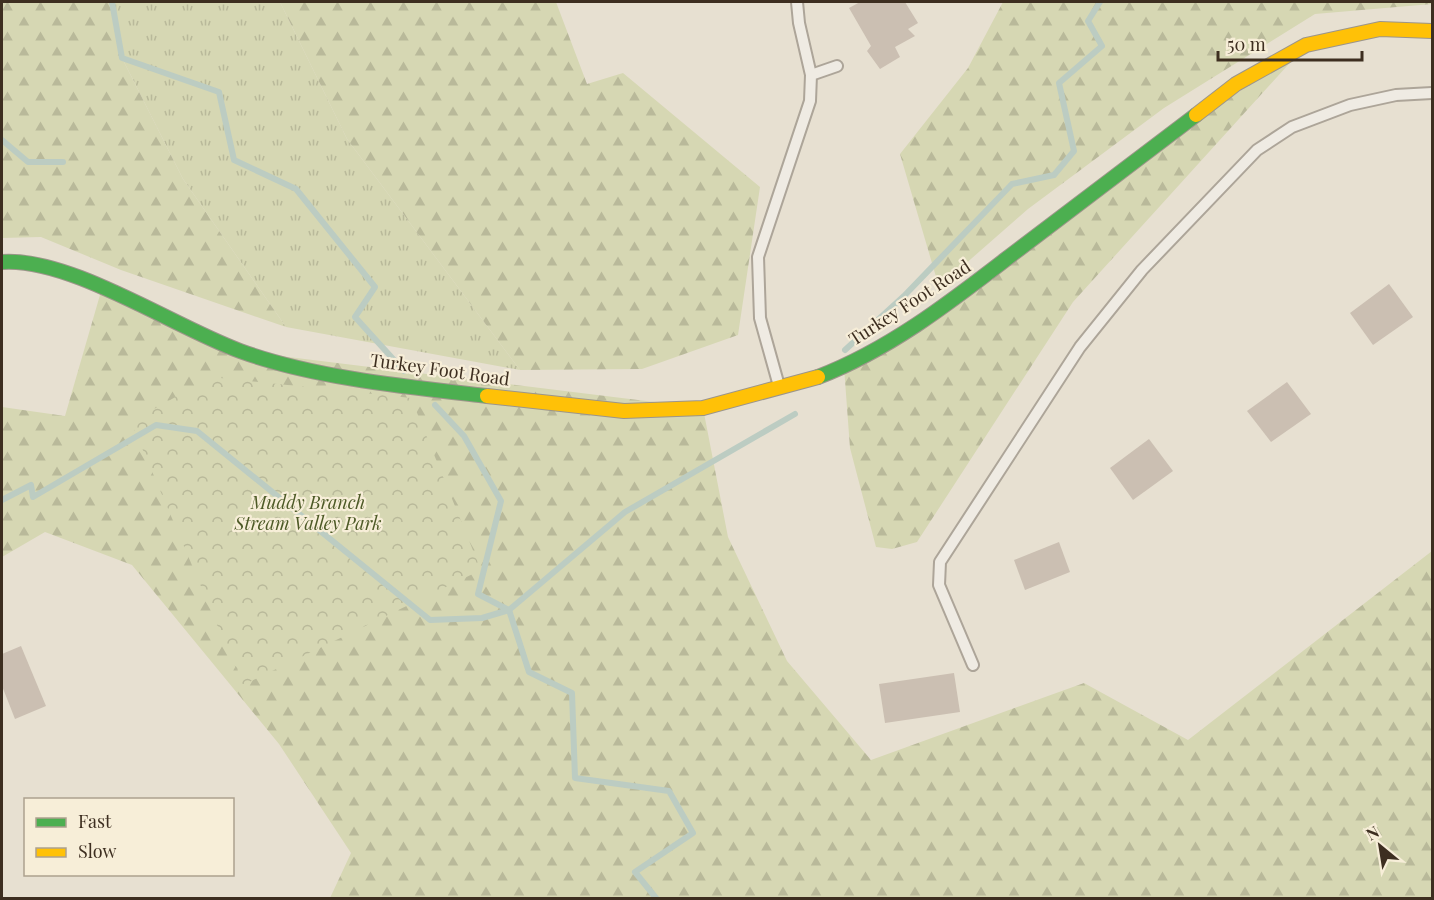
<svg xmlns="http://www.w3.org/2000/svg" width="1434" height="900" font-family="'Playfair Display',serif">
<defs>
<pattern id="grass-tufts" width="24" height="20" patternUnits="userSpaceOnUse" patternTransform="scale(1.5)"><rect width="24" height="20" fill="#d6d7b3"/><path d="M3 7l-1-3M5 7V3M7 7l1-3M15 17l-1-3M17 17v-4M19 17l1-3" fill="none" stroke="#b9b99a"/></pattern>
<pattern id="forest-firs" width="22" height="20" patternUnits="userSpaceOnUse" patternTransform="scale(1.5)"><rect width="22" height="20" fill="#d6d7b3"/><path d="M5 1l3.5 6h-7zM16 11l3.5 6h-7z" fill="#b9b99a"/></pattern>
<pattern id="park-crowns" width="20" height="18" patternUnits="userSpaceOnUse" patternTransform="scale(1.5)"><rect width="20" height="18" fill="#d6d7b3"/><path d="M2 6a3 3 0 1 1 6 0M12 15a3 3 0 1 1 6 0" fill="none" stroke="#b9b99a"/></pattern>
</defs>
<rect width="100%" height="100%" fill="#e7e0d1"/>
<polygon fill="url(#grass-tufts)" points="112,2 280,2 347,139 520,370 286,327 183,179 122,58"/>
<g fill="url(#forest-firs)">
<polygon points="2,2 112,2 122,58 183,179 286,327 121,270 41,237 2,238"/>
<polygon points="280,2 556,2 587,84 623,73 760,187 738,335 642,369 520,370 347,139"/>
<polygon points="1003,2 1432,2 1432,4 1315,14 1164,108 1028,209 939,287 900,154 968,68"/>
<polygon points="1306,45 1073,302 917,542 892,549 876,547 850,448 844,367"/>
<polygon points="102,288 240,351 703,408 728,537 787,661 871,760 1084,683 1188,740 1432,551 1432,898 330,898 351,853 279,744 132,565 45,532 2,557 2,407 65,416"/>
</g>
<polygon fill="url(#park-crowns)" points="211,377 411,398 481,570 243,685 131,422"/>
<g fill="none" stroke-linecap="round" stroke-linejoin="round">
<g stroke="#bcccc2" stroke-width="6">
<polyline points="112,2 122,58 219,92 234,160 296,189 375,287 355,317 404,371"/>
<polyline points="2,140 28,162 63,162"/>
<polyline points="845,350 904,296 1012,184 1054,175 1074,151 1059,83 1102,46 1088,21 1100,2"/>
<polyline points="435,405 464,436 501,501 478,594 509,610 529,672 572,693 575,778 669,791 693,833 635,872 656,898"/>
<polyline points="2,500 31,485 33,497 156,425 197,431 430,620 482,618 509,610 625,512 795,414"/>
</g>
</g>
<g fill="#cbbfb2">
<polygon points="860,2 905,2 918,23 908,29 915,36 895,47 900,57 880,69 867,51 871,46 849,8"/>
<polygon points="1389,284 1413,317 1373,345 1350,313"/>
<polygon points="1287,382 1311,414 1271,442 1247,411"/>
<polygon points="1149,439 1173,471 1133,500 1110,468"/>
<polygon points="1059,542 1070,572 1025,590 1014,560"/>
<polygon points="21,646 46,706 15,719 2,686 2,654"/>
<polygon points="954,673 960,712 885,723 879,684"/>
</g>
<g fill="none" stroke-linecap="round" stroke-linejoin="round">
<g stroke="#ada599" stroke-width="14">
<g id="lane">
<polyline points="797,2 799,23 811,75"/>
<polyline points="779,386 760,318 758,257 810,101 811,75 837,66"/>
<polyline points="973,665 939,585 940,562 1080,347 1142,270 1257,150 1292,127 1350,105 1396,95 1432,93"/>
</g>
</g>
<g stroke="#9c958a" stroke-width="16">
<g id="fast">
<path d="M2,262C70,257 174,327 240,351C314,378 408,387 487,396"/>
<path d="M818,377C891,349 953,300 1014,253C1075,207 1135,161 1196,115"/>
</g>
</g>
<g stroke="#9c958a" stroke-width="16">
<g id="slow">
<polyline points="1196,115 1236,84 1306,45 1380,29 1432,31"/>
<polyline points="487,396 624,411 703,408 818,377"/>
</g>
</g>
<use href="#lane" stroke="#efebe3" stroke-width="10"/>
<use href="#fast" stroke="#4caf50" stroke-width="14"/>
<use href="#slow" stroke="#ffc107" stroke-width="14"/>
</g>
<g text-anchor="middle" stroke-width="4.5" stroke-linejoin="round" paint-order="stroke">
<g font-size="18" fill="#3d2e20" stroke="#f7eed8">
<text transform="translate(910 303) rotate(-33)" y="6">Turkey Foot Road</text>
<text transform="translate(440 370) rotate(8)" y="6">Turkey Foot Road</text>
</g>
<g font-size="18" font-style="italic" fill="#4d5a26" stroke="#f7eed8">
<text x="308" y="509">Muddy Branch<tspan x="308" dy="21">Stream Valley Park</tspan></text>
</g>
</g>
<rect width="1434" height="900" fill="none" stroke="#3d2e20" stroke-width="6"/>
<rect x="24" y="798" width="210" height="78" fill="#f7eed8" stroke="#ada18e" stroke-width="1.5"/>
<rect x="36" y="818" width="30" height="9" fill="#4caf50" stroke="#ada18e" stroke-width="1.5"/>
<text x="78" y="828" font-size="18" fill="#3d2e20">Fast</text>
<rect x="36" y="848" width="30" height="9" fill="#ffc107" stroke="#ada18e" stroke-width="1.5"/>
<text x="78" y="858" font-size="18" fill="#3d2e20">Slow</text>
<g transform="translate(1380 846) rotate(330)" stroke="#f7eed8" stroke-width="4.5" paint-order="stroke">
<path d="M0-4.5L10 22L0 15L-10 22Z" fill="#3d2e20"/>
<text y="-9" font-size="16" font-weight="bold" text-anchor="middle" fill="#3d2e20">N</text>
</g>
<path d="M1218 51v9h144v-9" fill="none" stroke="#3d2e20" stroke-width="3"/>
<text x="1227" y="51" font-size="18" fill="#3d2e20" stroke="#f7eed8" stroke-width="4.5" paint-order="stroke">50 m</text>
</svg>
